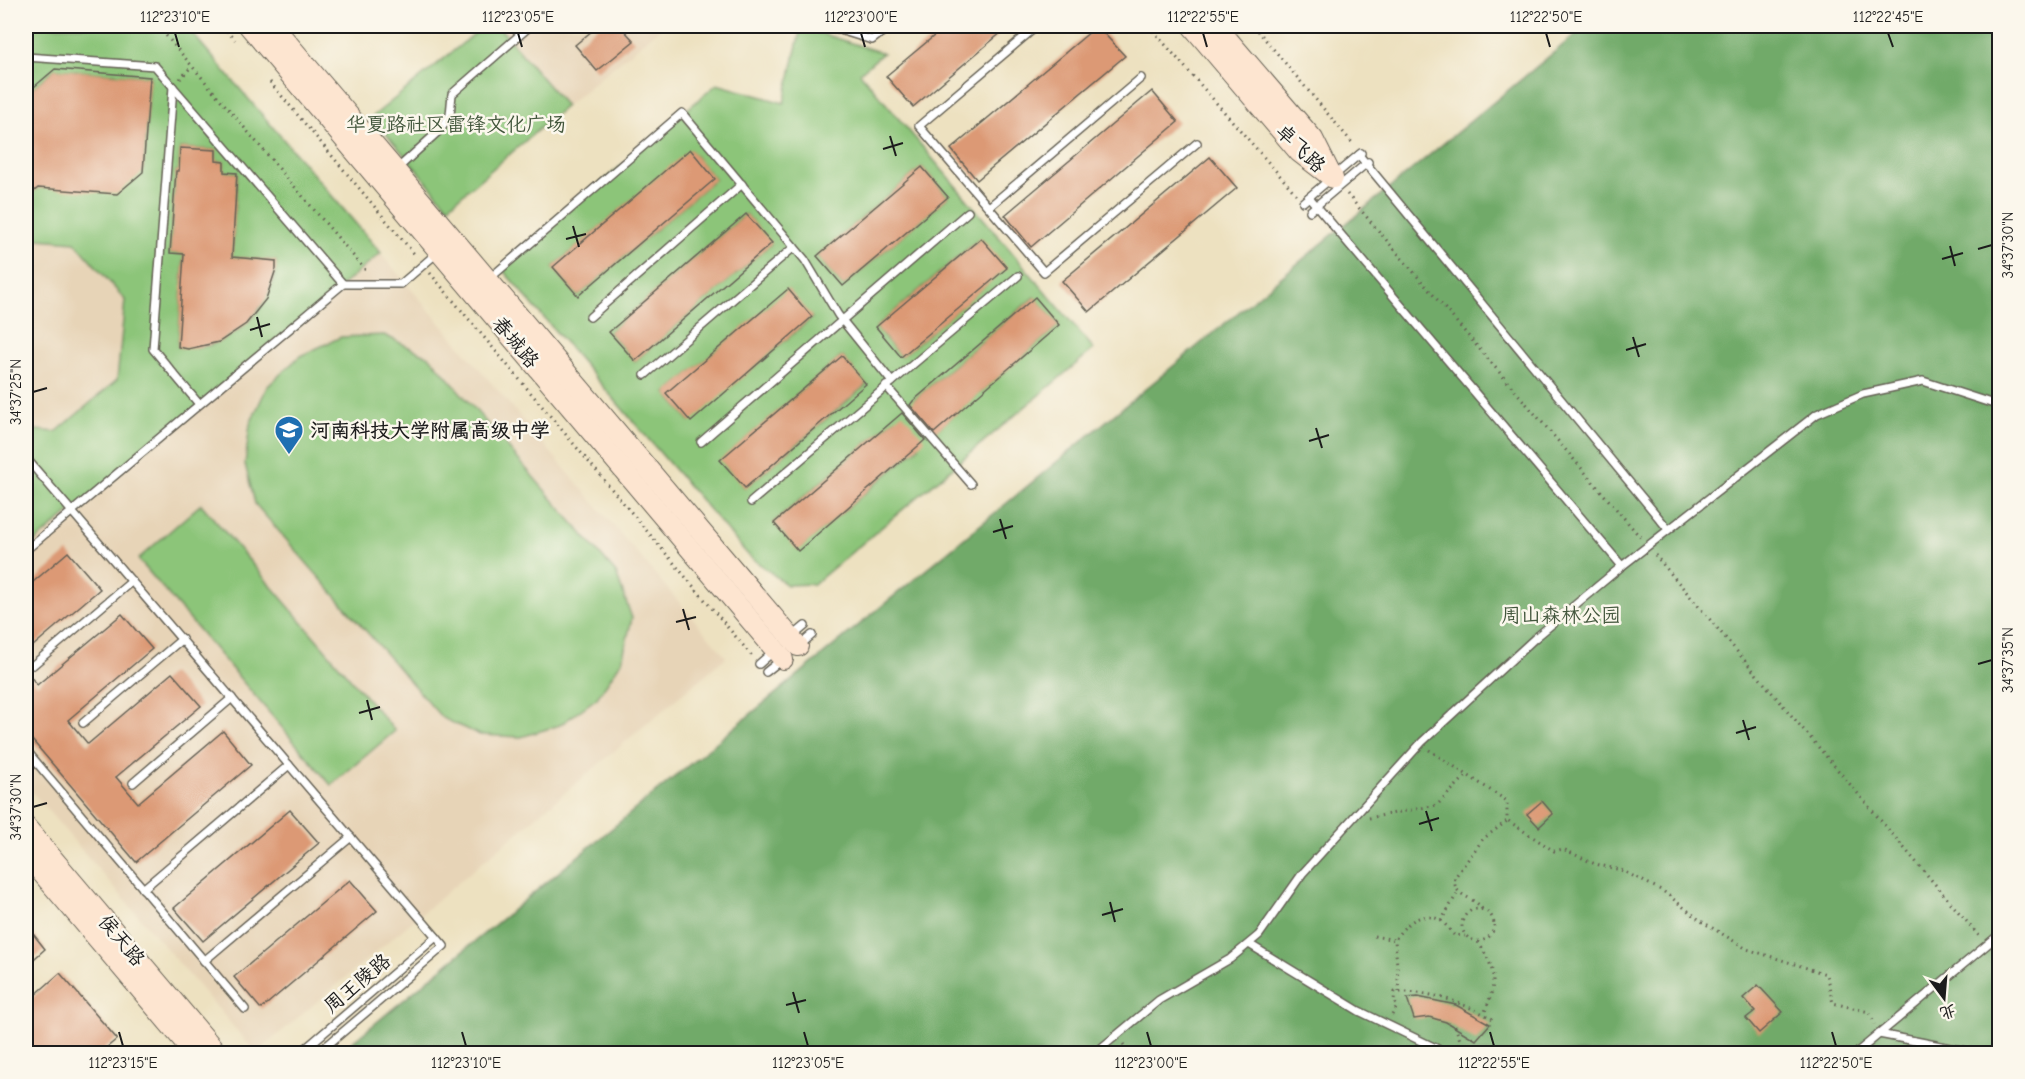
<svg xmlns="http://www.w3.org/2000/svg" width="2025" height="1079" font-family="'Comic Neue','LXGW WenKai TC',sans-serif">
<rect width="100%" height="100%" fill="#fbf7ec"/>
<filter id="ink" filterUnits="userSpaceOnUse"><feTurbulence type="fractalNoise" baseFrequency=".0167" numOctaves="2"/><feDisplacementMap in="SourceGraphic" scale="12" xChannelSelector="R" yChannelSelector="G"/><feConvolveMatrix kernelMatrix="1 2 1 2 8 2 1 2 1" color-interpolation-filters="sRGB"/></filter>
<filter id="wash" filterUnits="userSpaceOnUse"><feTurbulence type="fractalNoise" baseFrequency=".008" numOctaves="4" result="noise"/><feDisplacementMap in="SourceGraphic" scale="24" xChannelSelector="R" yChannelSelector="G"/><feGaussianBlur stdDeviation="1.35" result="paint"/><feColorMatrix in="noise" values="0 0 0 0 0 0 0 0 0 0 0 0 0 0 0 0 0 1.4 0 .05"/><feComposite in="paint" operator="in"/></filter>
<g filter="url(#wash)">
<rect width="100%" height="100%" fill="#ede1c0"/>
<g fill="#e7d4b7">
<polygon points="26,26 186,26 726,657 256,1053 26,785"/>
<polygon points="498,26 663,26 566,106"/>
</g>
<g fill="#8cc579" stroke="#54704a" stroke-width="1.5" fill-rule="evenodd">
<path d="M26,26H186L381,253L26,549V429L56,432L117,380L125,300L75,242L26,238V198L38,188L143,172L150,77L55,69L28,92L26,125ZM180,148L216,150V161L224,162V172L237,173L232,257L276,261C277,307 224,357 178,347L184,254L170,253L176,171H179Z"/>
<polygon points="484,26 498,26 566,106 448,207 372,117"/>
<path d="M801,27L883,53L860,73L1094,349L814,584L787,585L749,556L501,268L717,84L784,103ZM690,150L715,179L578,296L553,267ZM922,167L948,197L843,286L817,256ZM746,214L771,244L635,361L609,332ZM980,238L1006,268L901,357L876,327ZM788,290L812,318L690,421L666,393ZM1034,297L1059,325L938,429L914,400ZM842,356L866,385L745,488L721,460ZM895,419L919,447L798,550L774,522Z"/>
<polygon points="384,335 430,357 616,573 632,618 622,661 597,698 560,725 521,737 480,735 442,718 255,504 245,464 250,424 267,387 300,356 341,337"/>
<polygon points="201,504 395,731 331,785 138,559"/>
</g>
<polygon fill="#71aa69" stroke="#466342" stroke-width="1.5" points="1586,26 1999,26 1999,1053 338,1054"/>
<g id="blocks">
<g fill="#dc9974">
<polygon points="598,26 620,26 634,41 597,71 575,45"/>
<polygon points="946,26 1009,26 913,107 886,76"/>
<polygon points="1097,26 1125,56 977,180 951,149"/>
<polygon points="55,69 150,77 143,172 117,194 38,188 26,198 28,92"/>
<polygon points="1152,91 1178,122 1031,247 1005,215"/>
<polygon points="180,148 216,150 216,161 224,162 224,172 237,173 232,257 276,261 276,269 266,299 246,324 219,342 188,349 178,347 184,254 170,253 176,171 179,171"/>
<polygon points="690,149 715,179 578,296 553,267"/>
<polygon points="1210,157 1237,188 1089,312 1062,281"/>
<polygon points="922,167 948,197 843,286 817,256"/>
<polygon points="746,214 772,243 635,361 609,332"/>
<polygon points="981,238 1007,268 901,357 876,327"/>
<polygon points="788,289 812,317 691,422 666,393"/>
<polygon points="1035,297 1059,325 934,433 910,405 913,401"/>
<polygon points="842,356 866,384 745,488 720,460"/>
<polygon points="902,413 925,440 798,551 774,523"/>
<polygon points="68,552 100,589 26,652 26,588"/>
<polygon points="122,614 152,649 68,720 88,744 172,673 201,706 116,777 138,803 223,731 251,765 136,862 26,733 26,671 37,685"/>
<polygon points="1542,801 1553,814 1539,827 1527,814"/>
<polygon points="290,810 319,843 203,941 174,908"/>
<polygon points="350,880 377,911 261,1009 234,977"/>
<polygon points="26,925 45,949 26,966"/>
<polygon points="60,973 117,1039 100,1053 26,1053 26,1003"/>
<polygon points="1758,985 1783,1012 1759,1033 1746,1018 1755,1011 1743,998"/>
<polygon points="1418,997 1456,1005 1490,1024 1476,1040 1446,1022 1429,1017 1414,1019 1407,998"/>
</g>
</g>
</g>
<g filter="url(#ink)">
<use href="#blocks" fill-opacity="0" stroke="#656155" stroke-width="1.5"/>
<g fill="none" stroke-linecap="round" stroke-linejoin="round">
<g stroke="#656155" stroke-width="10">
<g id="lane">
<polyline points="827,26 872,40 890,26"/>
<polyline points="1037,26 919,126 1044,272 1197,143"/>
<polyline points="26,57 155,66 343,284 26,550"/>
<polyline points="173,87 153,349 199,404"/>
<polyline points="1359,155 1668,529"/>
<polyline points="397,169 441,129 450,115 452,94 530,26"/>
<polyline points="1309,197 1622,566"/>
<polyline points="1303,202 1361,153"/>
<polyline points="989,207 1141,78"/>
<polyline points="1310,211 1368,162"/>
<polyline points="489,279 682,113 805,260 838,315 892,382 751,502"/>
<polyline points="343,284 401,284 437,253"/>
<polyline points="590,317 742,184"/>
<polyline points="645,375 794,247"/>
<polyline points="892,382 1018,276"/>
<polyline points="886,386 971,484"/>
<polyline points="701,442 968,212"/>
<polyline points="26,458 444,946 317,1054"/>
<polyline points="793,636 805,626"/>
<polyline points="799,646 812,635"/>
<polyline points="759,664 775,650"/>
<polyline points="33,665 132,581"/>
<polyline points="766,672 781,660"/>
<polyline points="83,723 182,639"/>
<polyline points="26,750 245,1009"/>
<polyline points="133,783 232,698"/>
<polyline points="143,889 289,765"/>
<polyline points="1249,944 1359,1011 1448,1054"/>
<polyline points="204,961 351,837"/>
<polyline points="1879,1034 1982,1054"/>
<polyline points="299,1054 436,937"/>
<polyline points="1094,1054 1159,1000 1230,959 1259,935 1302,874 1422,742 1534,639 1622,566 1817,414 1863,394 1923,381 2000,406"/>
<polyline points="1855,1054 2000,934"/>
</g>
</g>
<g stroke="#656155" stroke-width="22">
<g id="secondary">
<polyline points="249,26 783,659"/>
<polyline points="273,26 798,646"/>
<polyline points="1192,26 1299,152 1333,178"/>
<polyline points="1216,26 1313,139 1330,173"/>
<polyline points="26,827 218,1054"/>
<polyline points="26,854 195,1054"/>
</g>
</g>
<g stroke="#656155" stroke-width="3" stroke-dasharray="1.5 4.5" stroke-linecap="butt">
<polyline points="223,26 235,40"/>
<polyline points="1149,26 1296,194"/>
<polyline points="1254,26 1354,145"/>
<polyline points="126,28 163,32 367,272"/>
<polyline points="26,33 28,26"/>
<polyline points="180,79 192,66"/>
<polyline points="270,82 416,256"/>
<polyline points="1347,194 1641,538"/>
<polyline points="430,273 752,656"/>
<polyline points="1655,555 1979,936"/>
<polyline points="1429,750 1507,801 1507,820 1554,851 1563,849 1595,864 1621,870 1663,891 1701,921 1747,949 1826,974 1833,1003 1869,1012 1875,1024"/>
<polyline points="1369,818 1437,805 1467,775"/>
<circle cx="1478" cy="925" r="16"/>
<path d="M1482,909C1475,896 1451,897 1455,877L1483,839L1507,821"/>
<polyline points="1441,921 1458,892"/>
<polyline points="1374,936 1395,940"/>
<path d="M1478,942C1497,971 1497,982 1484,1014"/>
<path d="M1399,992L1395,940C1404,924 1421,910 1440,920C1445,923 1450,931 1454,935L1465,936"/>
<path d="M1392,1015L1397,1007L1394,1000L1395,992C1432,991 1461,1002 1493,1019"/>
<polyline points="1455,1026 1460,1040 1458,1046"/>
<polyline points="1123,1044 1131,1054"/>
</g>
<use href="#lane" stroke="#fff" stroke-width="7"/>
<use href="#secondary" stroke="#fde5d0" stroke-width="20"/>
</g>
</g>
<path fill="none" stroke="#1c1c1c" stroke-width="2" d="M175,33L179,47M518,33L522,47M861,33L865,47M1203,33L1207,47M1546,33L1550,47M1888,33L1893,47M890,136L896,156M883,149L903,143M573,226L579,247M566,239L586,234M1950,246L1955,266M1978,249L1992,245M1942,259L1963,253M257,317L262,337M250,330L270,324M1633,337L1639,357M1626,350L1646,344M33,392L47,388M1316,428L1322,448M1309,441L1329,435M1000,519L1006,539M993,532L1013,526M683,609L689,630M676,622L696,617M1978,664L1992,660M367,700L372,720M359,713L380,707M1743,720L1749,740M1736,733L1756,727M33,807L47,803M1426,811L1432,831M1419,824L1439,818M1110,902L1115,922M1102,915L1123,909M793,992L799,1013M786,1005L806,1000M119,1032L123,1046M462,1032L466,1046M804,1032L808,1046M1147,1032L1151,1046M1490,1032L1494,1046M1832,1032L1836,1046"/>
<defs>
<g id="school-pin" transform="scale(1.5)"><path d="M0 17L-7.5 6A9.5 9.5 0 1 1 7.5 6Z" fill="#1f6fb2" stroke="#fbf7ec"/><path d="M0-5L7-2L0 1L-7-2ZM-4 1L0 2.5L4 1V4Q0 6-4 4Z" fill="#fff"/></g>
</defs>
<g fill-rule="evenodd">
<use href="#school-pin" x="289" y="430"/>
</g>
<g text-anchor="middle" stroke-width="5" stroke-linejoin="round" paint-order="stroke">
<g font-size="20" fill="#43573d" stroke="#fbf7ec">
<text x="456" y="131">华夏路社区雷锋文化广场</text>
<text x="1561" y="622">周山森林公园</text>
</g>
<g font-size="20" fill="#1c1c1c" stroke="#fbf7ec">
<text transform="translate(1301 148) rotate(44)" y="7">卓飞路</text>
<text transform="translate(516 342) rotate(50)" y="7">春城路</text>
<text transform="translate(122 940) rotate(50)" y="7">侯天路</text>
<text transform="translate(357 983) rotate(-40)" y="7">周王陵路</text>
</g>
<g font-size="20" font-weight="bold" fill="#1c1c1c" stroke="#fbf7ec" text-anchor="start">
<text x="310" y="437">河南科技大学附属高级中学</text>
</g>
</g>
<rect width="2025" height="1079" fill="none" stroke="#fbf7ec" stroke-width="66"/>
<g transform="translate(1944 998) rotate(164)" stroke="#fbf7ec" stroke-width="4.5" paint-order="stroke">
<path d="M0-4.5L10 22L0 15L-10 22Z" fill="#1c1c1c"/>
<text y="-9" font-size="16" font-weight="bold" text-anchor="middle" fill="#1c1c1c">北</text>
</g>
<rect x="33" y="33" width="1959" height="1013" fill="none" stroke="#1c1c1c" stroke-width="2"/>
<g font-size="15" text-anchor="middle" fill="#1c1c1c">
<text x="175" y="22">112°23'10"E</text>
<text x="518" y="22">112°23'05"E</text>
<text x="861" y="22">112°23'00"E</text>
<text x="1203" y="22">112°22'55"E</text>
<text x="1546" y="22">112°22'50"E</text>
<text x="1888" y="22">112°22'45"E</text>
<text transform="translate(2008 245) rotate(-90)" y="5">34°37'30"N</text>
<text transform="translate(16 392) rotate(-90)" y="5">34°37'25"N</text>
<text transform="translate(2008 660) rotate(-90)" y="5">34°37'35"N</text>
<text transform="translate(16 807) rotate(-90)" y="5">34°37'30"N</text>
<text x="123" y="1068">112°23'15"E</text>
<text x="466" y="1068">112°23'10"E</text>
<text x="808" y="1068">112°23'05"E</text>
<text x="1151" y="1068">112°23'00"E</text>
<text x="1494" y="1068">112°22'55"E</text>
<text x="1836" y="1068">112°22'50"E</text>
</g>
</svg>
